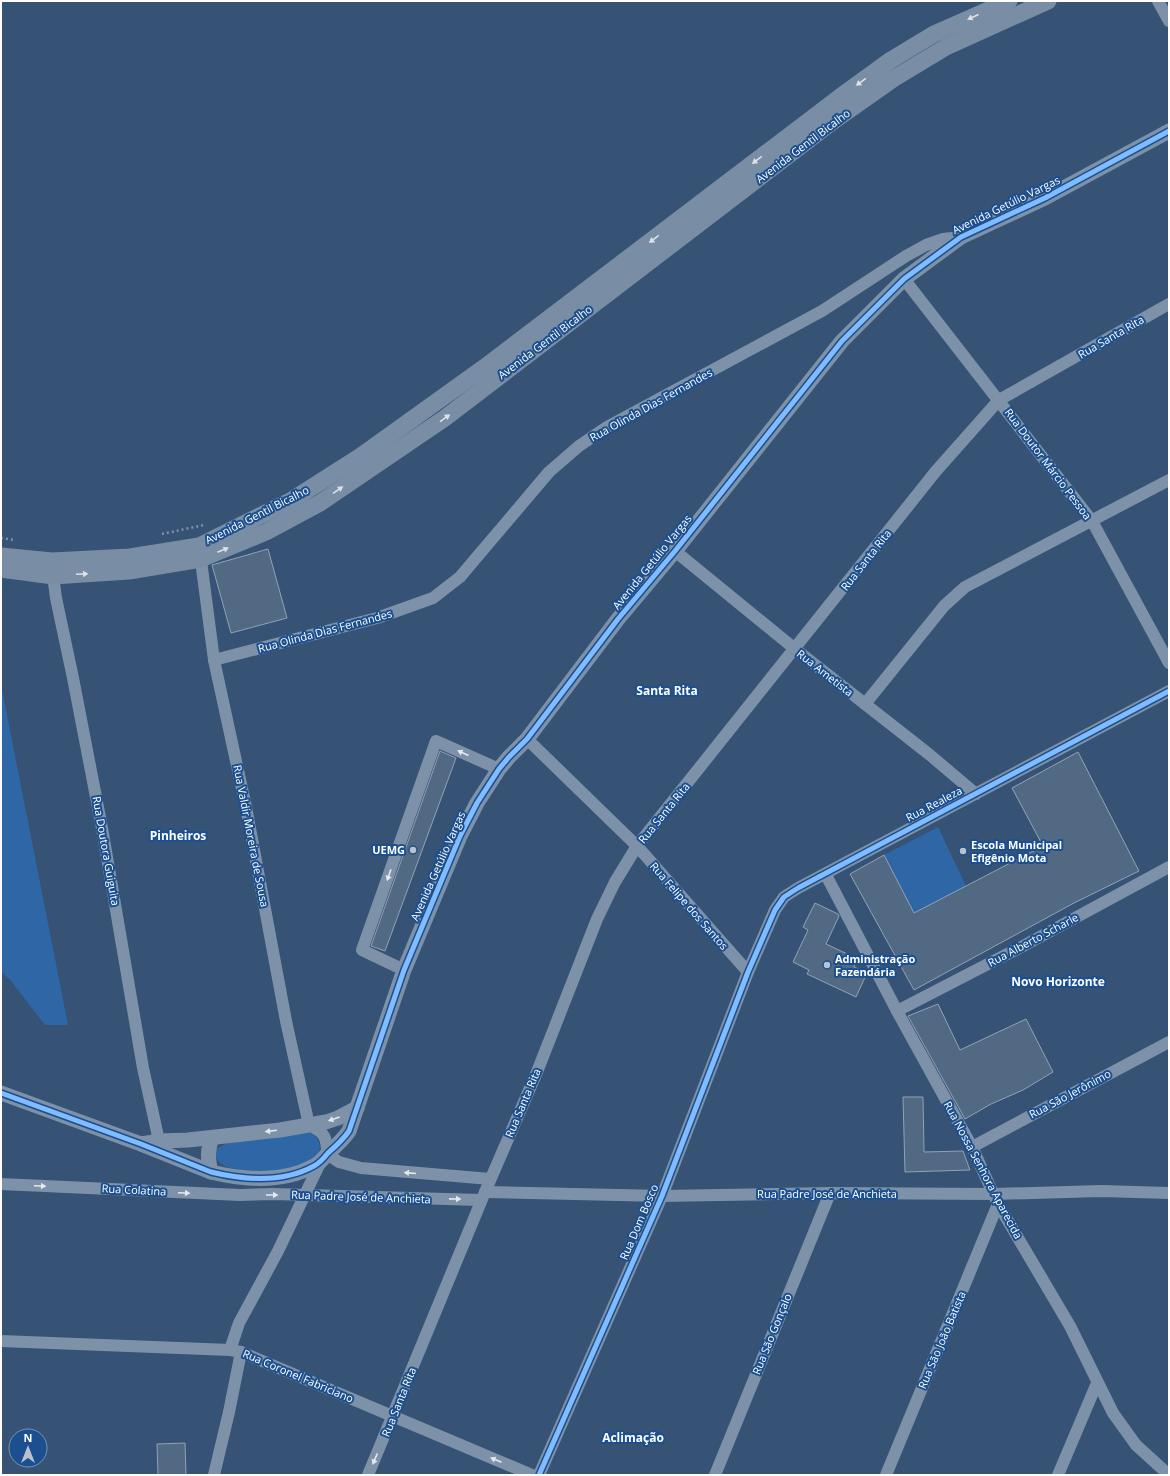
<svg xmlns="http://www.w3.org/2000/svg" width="1170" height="1476" font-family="'Open Sans',sans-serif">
<rect width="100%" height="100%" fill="#365274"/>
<g fill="#2f66a5">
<polygon points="1,684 68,1025 45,1025 11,981 1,971"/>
<polygon points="938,827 966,886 914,913 884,855"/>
<path d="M301,1131L313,1133C320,1142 322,1147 317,1157C310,1160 303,1166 295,1168C280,1173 232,1174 220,1163C217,1160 216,1156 215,1152L217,1148L228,1143Z"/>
</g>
<g fill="#526984" stroke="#92a2b6">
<polygon points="268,549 287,618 231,633 212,565"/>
<polygon points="440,751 456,758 385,951 371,946"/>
<polygon points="1078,752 1139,871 1074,903 914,990 850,874 884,855 914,913 1043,846 1012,788"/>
<polygon points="815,903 838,914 839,916 826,944 858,959 854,967 867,973 856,997 807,974 809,970 793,962 808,930 803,927"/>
<polygon points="938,1004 960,1050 1026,1019 1053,1072 1023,1090 991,1104 965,1119 908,1016"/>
<polygon points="903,1097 923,1097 924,1152 963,1151 970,1170 905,1172"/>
<polygon points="185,1443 186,1475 158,1475 157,1444"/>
</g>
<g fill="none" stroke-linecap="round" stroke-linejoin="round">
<g stroke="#7d92a8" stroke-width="2.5" stroke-dasharray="2 3" stroke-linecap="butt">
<polyline points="162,534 204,525"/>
<polyline points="1,538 14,540"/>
</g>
<g stroke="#7d92a8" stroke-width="12">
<polyline points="1158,1 1169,21"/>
<polyline points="904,279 1092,521 1169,663"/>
<polyline points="675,551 795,649 930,755 976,794"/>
<path d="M200,553L214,660L246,807L286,1021L309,1125C325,1133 327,1137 327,1154L339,1162L361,1168L490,1179"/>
<polyline points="52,568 56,598 73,678 102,828 143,1068 161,1150"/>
<polyline points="214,660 377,618 433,598 460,577 549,472 579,446 607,427 822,311 906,256 926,245 943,239 961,237"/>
<polyline points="865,704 944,606 965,587 1169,480"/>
<polyline points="527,739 637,846 748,972"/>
<polyline points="826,875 897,1011 972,1147 998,1204 1070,1326 1113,1413 1136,1445 1169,1475"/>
<polyline points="404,970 362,950 436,741 499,769"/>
<polyline points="897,1011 1025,945 1169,867"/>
<polyline points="972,1147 1169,1042"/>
<polyline points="1,1184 240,1195 273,1194 481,1200"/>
<polyline points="485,1192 662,1196 830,1193 994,1194 1101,1191 1169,1193"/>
<polyline points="1,1341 230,1350 241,1352 532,1475"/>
<polyline points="230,1350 239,1323 278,1251 321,1161"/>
<polyline points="214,1475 229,1412 241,1352"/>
<polyline points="368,1475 485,1192 537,1072 597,919 615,882 637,846 936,471 999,400 1169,304"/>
<polyline points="539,1475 662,1196 748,972 775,910 784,897 798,888 1169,691"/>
<polyline points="715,1475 830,1193"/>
<polyline points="886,1475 998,1204"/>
<polyline points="1058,1475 1097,1383"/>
</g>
<g stroke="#7d92a8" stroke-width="15">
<path d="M1,1093L141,1144L211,1172C244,1180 283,1183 314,1166C320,1163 324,1158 328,1153C336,1146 343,1140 349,1131L404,970L460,836L477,803L499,769L509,757L527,739L618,619L675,551L842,341L904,279L961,237L1045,198L1169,131"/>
<polyline points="141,1144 160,1141 188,1140 280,1130 326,1122 338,1118 357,1108"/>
<path d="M211,1172C208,1160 207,1150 212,1138"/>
</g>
<g stroke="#798da4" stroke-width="17">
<polyline points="1,556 52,561 130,557 199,546 292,500 361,456 485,367 840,97 891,60 934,34 1009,1"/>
<polyline points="1,569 53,576 129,571 201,559 266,532 320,503 445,418 832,122 893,79 946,47 1048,1"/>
</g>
<g stroke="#1b4f8f" stroke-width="8">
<g id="cycleway">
<path d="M1,1093L141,1144L211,1172C244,1180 283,1183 314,1166C320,1163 324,1158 328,1153C336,1146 343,1140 349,1131L404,970L460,836L477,803L499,769L509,757L527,739L618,619L675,551L842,341L904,279L961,237L1045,198L1169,131"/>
<polyline points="539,1475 662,1196 748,972 775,910 784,897 798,888 1169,691"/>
</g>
</g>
<use href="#cycleway" stroke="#80bcff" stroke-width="5"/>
</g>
<defs><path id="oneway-solid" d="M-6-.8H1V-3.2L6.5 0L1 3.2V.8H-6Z"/></defs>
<g fill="#dee2e8">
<use href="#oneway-solid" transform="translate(973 17) rotate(156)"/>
<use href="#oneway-solid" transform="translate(861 82) rotate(144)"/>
<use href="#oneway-solid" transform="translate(757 160) rotate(143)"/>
<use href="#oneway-solid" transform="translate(654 239) rotate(143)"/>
<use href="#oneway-solid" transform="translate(445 418) rotate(-36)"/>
<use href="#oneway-solid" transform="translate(338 490) rotate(-34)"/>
<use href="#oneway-solid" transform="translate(223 550) rotate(-23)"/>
<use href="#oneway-solid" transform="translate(82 574) rotate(-3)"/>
</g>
<g fill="#e5e9ee">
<use href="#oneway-solid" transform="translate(463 753) rotate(-156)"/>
<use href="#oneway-solid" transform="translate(389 875) rotate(109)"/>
<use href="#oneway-solid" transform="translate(334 1119) rotate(161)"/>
<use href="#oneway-solid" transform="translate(271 1131) rotate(173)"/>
<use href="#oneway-solid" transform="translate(410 1173) rotate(-175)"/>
<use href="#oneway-solid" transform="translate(40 1186) rotate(3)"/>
<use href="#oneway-solid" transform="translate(184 1193) rotate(3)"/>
<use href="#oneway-solid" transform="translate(272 1195)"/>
<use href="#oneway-solid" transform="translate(455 1199) rotate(1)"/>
<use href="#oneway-solid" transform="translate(375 1459) rotate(113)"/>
<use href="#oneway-solid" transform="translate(496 1460) rotate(-157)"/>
</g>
<g fill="#b9c2ce" stroke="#1b4f8f" stroke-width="1.5">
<circle cx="413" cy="850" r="4"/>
<circle cx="963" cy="851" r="4"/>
<circle cx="827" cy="965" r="4"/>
</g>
<g text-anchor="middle" stroke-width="4" stroke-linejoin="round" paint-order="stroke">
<g font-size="11" fill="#fff" stroke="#1b4f8f">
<text transform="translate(803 146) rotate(-37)" y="4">Avenida Gentil Bicalho</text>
<text transform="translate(1006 205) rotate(-26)" y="4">Avenida Getúlio Vargas</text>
<text transform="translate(1111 337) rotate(-30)" y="4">Rua Santa Rita</text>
<text transform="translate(545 342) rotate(-37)" y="4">Avenida Gentil Bicalho</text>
<text transform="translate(651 405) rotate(-29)" y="4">Rua Olinda Dias Fernandes</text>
<text transform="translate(1048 464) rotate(53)" y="4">Rua Doutor Márcio Pessoa</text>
<text transform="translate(257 515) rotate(-27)" y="4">Avenida Gentil Bicalho</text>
<text transform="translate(866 560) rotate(-52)" y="4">Rua Santa Rita</text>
<text transform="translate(652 562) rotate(-51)" y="4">Avenida Getúlio Vargas</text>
<text transform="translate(325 631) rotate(-15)" y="4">Rua Olinda Dias Fernandes</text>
<text transform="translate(825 673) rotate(38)" y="4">Rua Ametista</text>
<text transform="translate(934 804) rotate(-28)" y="4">Rua Realeza</text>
<text transform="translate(664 813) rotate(-51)" y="4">Rua Santa Rita</text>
<text transform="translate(251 836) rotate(79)" y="4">Rua Valdir Moreira de Sousa</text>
<text transform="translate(106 851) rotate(80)" y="4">Rua Doutora Guiguita</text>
<text transform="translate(438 866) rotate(-66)" y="4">Avenida Getúlio Vargas</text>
<text transform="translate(689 906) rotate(49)" y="4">Rua Felipe dos Santos</text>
<text transform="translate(1033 940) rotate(-28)" y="4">Rua Alberto Scharle</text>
<text transform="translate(1070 1094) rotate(-28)" y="4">Rua São Jerônimo</text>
<text transform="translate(523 1103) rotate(-67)" y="4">Rua Santa Rita</text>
<text transform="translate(983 1170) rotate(62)" y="4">Rua Nossa Senhora Aparecida</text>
<text transform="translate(134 1190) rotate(3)" y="4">Rua Colatina</text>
<text x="827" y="1198">Rua Padre José de Anchieta</text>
<text transform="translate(361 1197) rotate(2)" y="4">Rua Padre José de Anchieta</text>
<text transform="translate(639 1222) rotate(-67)" y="4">Rua Dom Bosco</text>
<text transform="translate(772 1334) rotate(-68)" y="4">Rua São Gonçalo</text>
<text transform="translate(942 1340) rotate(-67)" y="4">Rua São João Batista</text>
<text transform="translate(298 1376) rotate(23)" y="4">Rua Coronel Fabriciano</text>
<text transform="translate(399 1402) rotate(-68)" y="4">Rua Santa Rita</text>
</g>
<g font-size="11" font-weight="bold" fill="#fff" stroke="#1b4f8f" text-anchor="start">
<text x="971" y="849">Escola Municipal<tspan x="971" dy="13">Efigênio Mota</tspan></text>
<text x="405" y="854" text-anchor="end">UEMG</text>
<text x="835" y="963">Administração<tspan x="835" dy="13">Fazendária</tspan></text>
</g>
<g font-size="12" font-weight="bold" fill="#fff" stroke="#1b4f8f">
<text x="667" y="695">Santa Rita</text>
<text x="178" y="840">Pinheiros</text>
<text x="1058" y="986">Novo Horizonte</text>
<text x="633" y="1442">Aclimação</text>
</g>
</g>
<rect width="1170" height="1476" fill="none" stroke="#ffffff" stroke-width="4"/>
<g transform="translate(28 1448)"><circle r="19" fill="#1b4f8f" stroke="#7695bc"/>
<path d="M0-3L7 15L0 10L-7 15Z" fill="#b9c2ce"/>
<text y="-6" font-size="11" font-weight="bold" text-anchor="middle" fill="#ffffff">N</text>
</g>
</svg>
